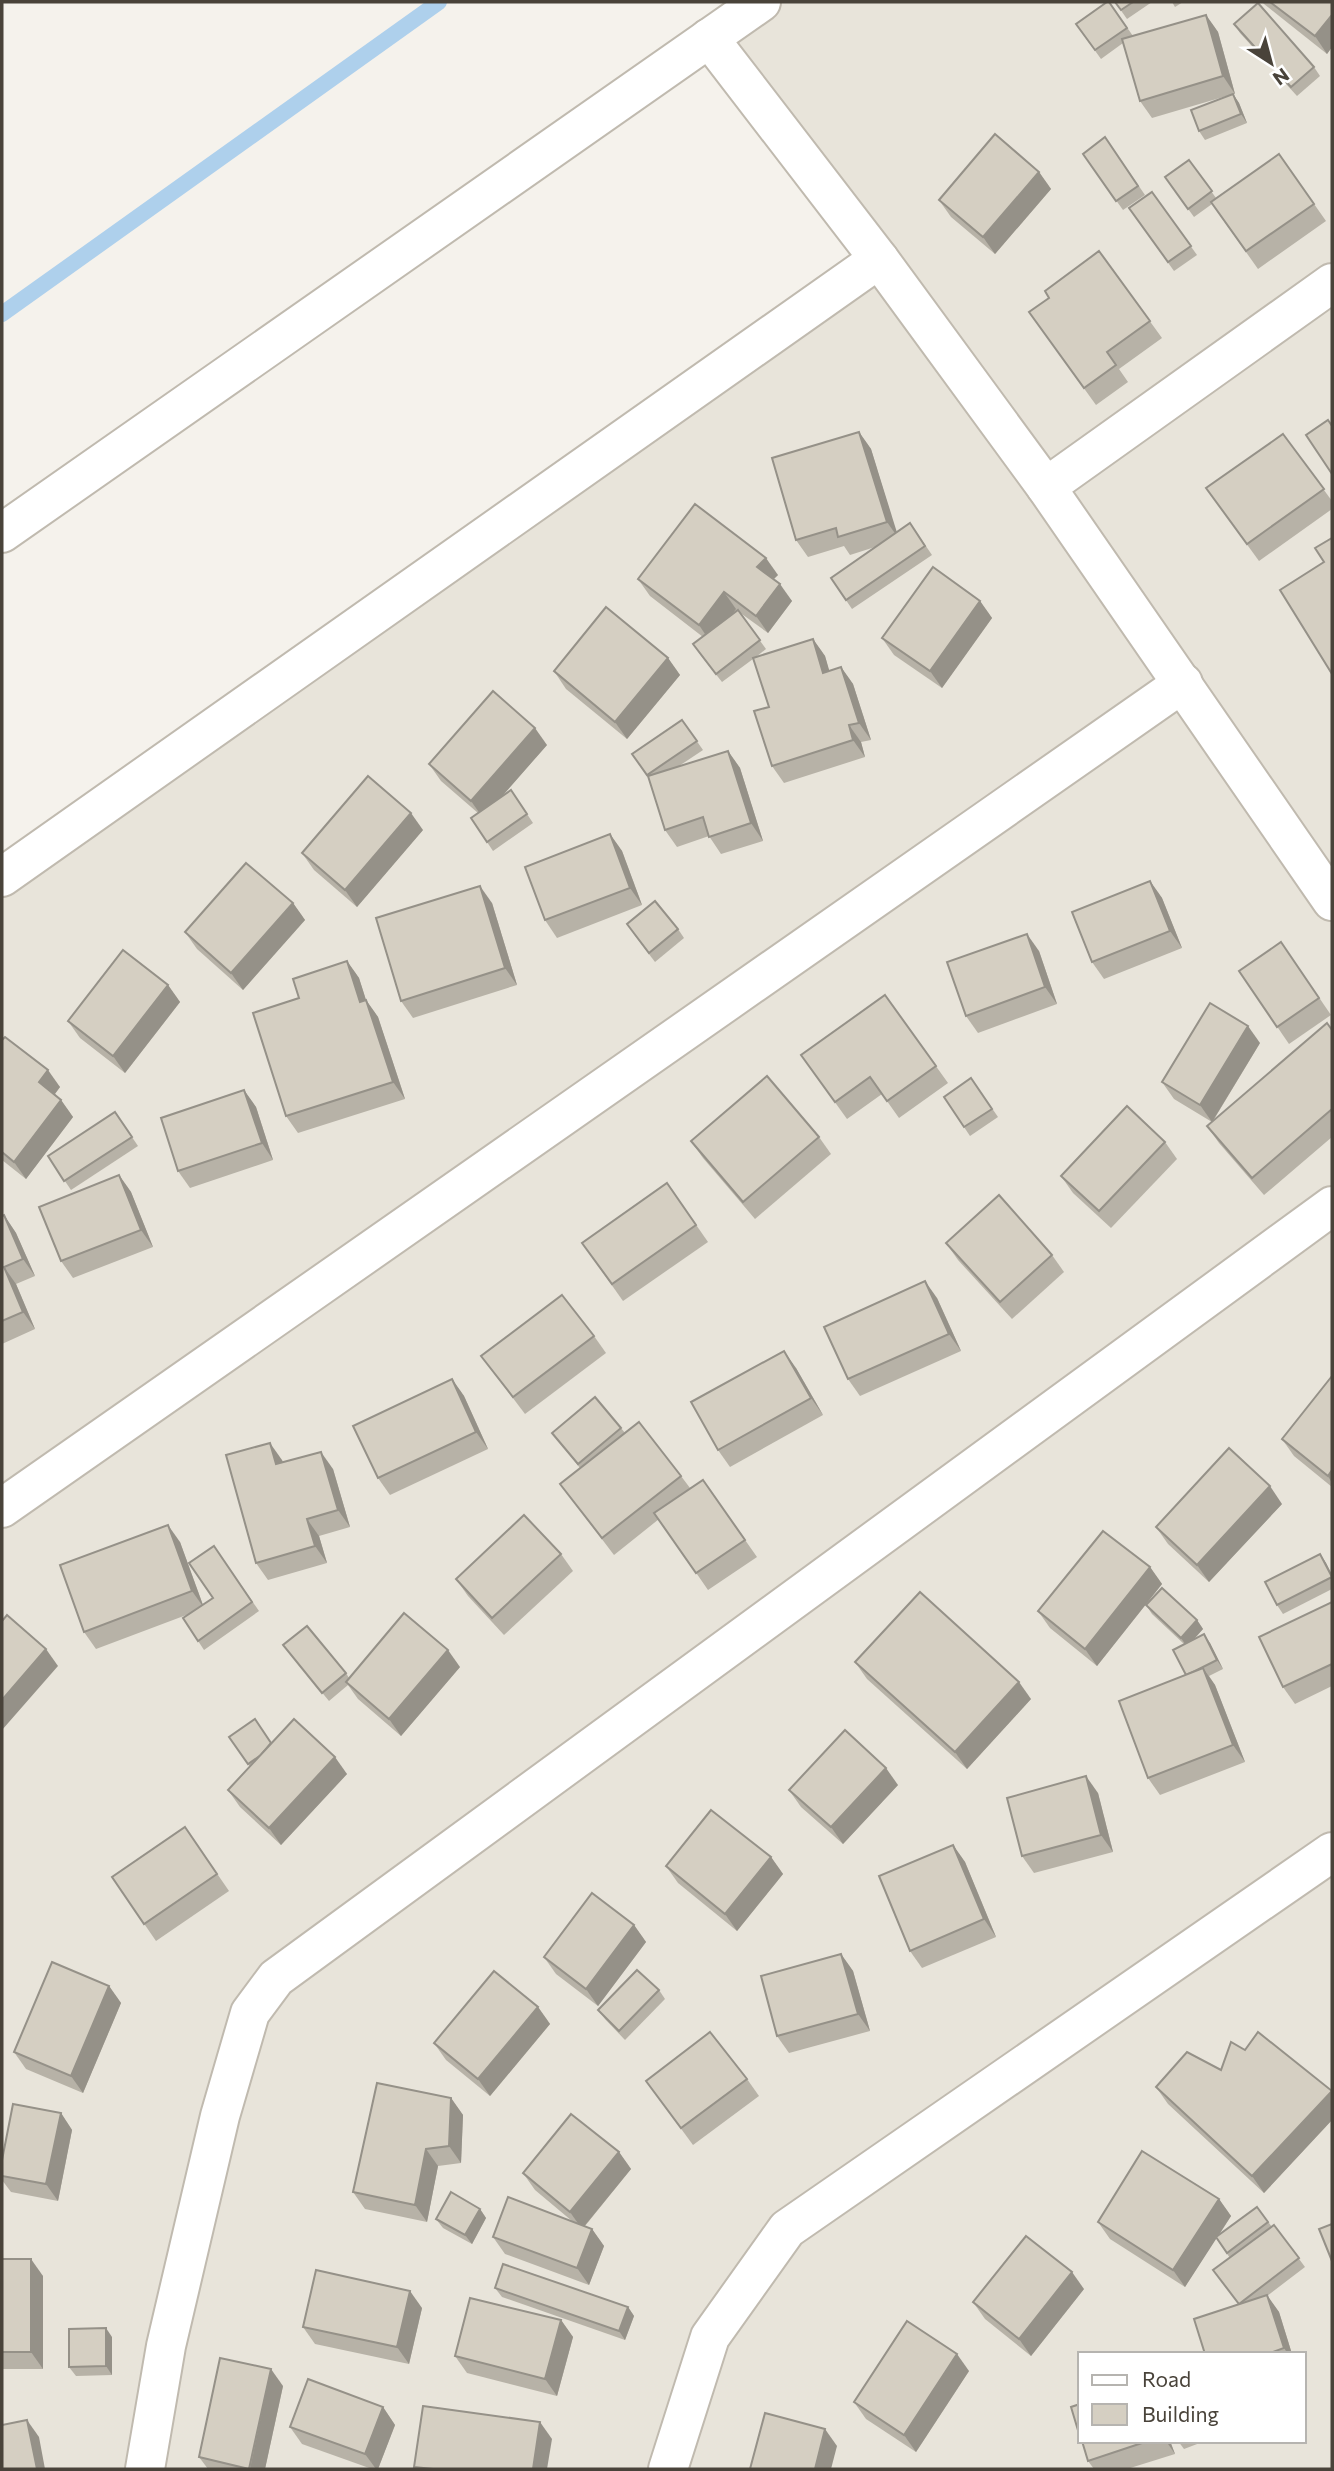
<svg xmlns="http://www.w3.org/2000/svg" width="1334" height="2471" font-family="Commissioner,sans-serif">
<rect width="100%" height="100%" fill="#f5f2ec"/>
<path fill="#e8e4da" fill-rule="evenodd" d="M761,2H1332V2469H2V870L879,260L709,38ZM1080,2354H1304V2441H1080Z"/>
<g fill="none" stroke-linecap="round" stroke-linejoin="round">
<polyline stroke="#aed0ec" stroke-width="16" points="2,314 439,2"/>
<g stroke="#c0baaf" stroke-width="42">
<g id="minor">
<polyline points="709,38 879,259 1046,487 1332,901"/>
<polyline points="1046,487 1332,283"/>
<polyline points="2,877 879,259"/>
<polyline points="2,1508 1183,683"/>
<polyline points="145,2469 166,2346 220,2116 250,2013 276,1978 1332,1206"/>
<polyline points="668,2469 710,2337 787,2229 1332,1852"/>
</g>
</g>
<g stroke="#c0baaf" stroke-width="42">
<polyline id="tertiary" points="2,533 761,2"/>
</g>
<use href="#minor" stroke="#fff" stroke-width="38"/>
<use href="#tertiary" stroke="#fff" stroke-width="38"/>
</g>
<g fill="#b7b2a7">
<polygon points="1109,2 1133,36 1206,15 1218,32 1235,94 1233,94 1239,103 1247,123 1205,140 1199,131 1230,95 1152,118 1140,101 1123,43 1101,59 1076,24"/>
<polygon points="1115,2 1152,2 1127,19"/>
<polygon points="1172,2 1183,2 1175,7"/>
<polygon points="1262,2 1332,2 1332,47 1327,54 1264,4"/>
<polygon points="1234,24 1314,67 1320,76 1297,96 1240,33"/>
<polygon points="1105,137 1145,195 1123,210 1083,154"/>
<polygon points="1279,154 1326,221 1258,269 1212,204 1194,217 1165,177 1189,160 1216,198"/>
<polygon points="1039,172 1051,189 995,254 951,217 939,200"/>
<polygon points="1152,192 1197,255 1174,271 1129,208"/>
<polygon points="1099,251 1162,338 1119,369 1128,382 1096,405 1029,312 1049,298"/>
<polygon points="859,432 871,449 896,532 910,523 932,555 852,609 831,578 875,547 850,555 844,546 808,557 796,540"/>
<polygon points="1283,434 1332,501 1332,509 1259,561 1206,488"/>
<polygon points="778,575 773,579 792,601 768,633 739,612 766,649 756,657 813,639 825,656 829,671 841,667 853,684 871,740 861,742 865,757 784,783 772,766 769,707 753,659 722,682 699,653 703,637 650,596 638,579"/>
<polygon points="980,601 992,618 942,688 894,655 882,638"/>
<polygon points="668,658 680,675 627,739 566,689 554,671"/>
<polygon points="682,720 703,750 679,766 728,751 740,768 763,841 721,854 709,836 677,847 665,830 649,779 632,754"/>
<polygon points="547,745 502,796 511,790 533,823 493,851 471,818 478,813 441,781 429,764"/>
<polygon points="423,830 357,907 314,870 302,853"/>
<polygon points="610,834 622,851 642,905 557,938 545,920"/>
<polygon points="1150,881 1162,898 1182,948 1104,979 1092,962"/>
<polygon points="293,903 305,920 243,990 197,949 185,932"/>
<polygon points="492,903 517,985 413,1018 401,1001"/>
<polygon points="678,929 684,938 655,962 633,933"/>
<polygon points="1281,942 1331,1015 1289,1044 1239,971"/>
<polygon points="1039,951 1057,1004 978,1033 966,1016"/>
<polygon points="347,961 359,978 366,1000 378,1017 405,1099 298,1133 286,1116 299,998"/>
<polygon points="168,985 180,1002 125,1073 80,1038 68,1021"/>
<polygon points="885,995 948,1083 899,1118 882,1094 847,1119 801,1055"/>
<polygon points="1332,1030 1332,1137 1264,1195 1219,1143 1207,1126 1212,1122 1174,1099 1162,1082 1260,1043 1213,1121"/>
<polygon points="2,1041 60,1087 55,1094 61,1100 73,1117 26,1179 2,1160"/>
<polygon points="971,1078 998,1117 970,1136 944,1097"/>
<polygon points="244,1090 256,1107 273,1160 190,1188 178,1171"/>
<polygon points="115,1112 138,1146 71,1190 48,1156"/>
<polygon points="819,1137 831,1154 755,1219 703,1158 691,1141"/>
<polygon points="1165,1142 1177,1159 1111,1228 1073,1193 1061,1176"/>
<polygon points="119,1175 131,1192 153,1247 73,1278 61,1261"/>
<polygon points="667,1183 708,1242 623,1301 582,1243"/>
<polygon points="4,1215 16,1233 35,1276 16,1284 35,1329 2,1344 2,1216"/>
<polygon points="946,1243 1052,1255 1064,1272 1012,1319 958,1260"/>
<polygon points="937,1298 961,1351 860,1396 848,1379"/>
<polygon points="594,1336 606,1353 525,1414 481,1356"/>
<polygon points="796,1368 823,1415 730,1467 718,1450"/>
<polygon points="1332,1376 1332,1487 1294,1456 1282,1439"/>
<polygon points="452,1379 464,1396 488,1449 390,1495 378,1478"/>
<polygon points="621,1428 625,1433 681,1476 690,1488 703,1480 757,1557 708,1590 659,1519 614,1555 560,1484 580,1468 552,1433"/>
<polygon points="282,1460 283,1462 333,1469 350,1527 319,1536 327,1563 268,1580 256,1563"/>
<polygon points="1282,1504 1209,1582 1168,1544 1156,1527"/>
<polygon points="180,1542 203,1605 213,1598 214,1546 259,1611 204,1650 183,1618 189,1614 96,1649 84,1632"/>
<polygon points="561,1554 573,1571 504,1635 468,1596 456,1579"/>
<polygon points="1320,1554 1326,1563 1332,1575 1332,1589 1283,1614 1277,1605"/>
<polygon points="1150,1567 1162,1584 1097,1666 1050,1628 1038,1611"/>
<polygon points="1332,1602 1332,1686 1295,1704 1283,1687"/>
<polygon points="1146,1605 1197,1620 1203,1629 1193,1640 1210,1643 1223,1669 1209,1676 1215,1685 1245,1762 1160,1795 1148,1778 1186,1675 1184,1644 1152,1614"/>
<polygon points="283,1645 346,1673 349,1678 460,1667 401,1736 358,1699 348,1685 329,1701"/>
<polygon points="855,1662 1031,1699 967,1769 867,1679"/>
<polygon points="229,1737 271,1743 347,1774 281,1845 240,1807 228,1790 250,1767"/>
<polygon points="898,1785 843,1844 801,1807 789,1790"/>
<polygon points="1098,1793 1113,1852 1034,1873 1022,1856"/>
<polygon points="185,1827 229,1891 156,1941 112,1877"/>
<polygon points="953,1845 965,1862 996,1937 922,1968 910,1951"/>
<polygon points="771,1857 783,1874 737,1931 678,1883 666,1866"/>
<polygon points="634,1925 646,1942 598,2006 556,1974 544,1957"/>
<polygon points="841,1954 853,1971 870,2031 789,2053 777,2036"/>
<polygon points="109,1986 121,2003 83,2093 26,2069 14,2052"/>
<polygon points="659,1990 665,1999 625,2040 605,2019 598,2010"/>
<polygon points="538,2007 550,2024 490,2096 446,2060 434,2043"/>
<polygon points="1245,2050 1332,2092 1332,2120 1264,2193 1168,2104 1156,2087 1221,2070"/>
<polygon points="747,2079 759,2096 693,2145 646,2081"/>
<polygon points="451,2098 463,2115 461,2163 438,2166 427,2222 365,2209 353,2192"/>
<polygon points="61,2113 72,2130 58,2201 11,2192 2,2180 2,2160"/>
<polygon points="619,2152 631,2169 585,2226 592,2229 604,2246 589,2285 505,2254 493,2237 572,2221 535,2190 523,2173"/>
<polygon points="1219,2199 1231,2216 1219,2235 1257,2207 1272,2227 1274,2225 1305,2267 1267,2296 1279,2312 1292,2354 1205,2354 1238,2304 1230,2258 1216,2238 1185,2287 1110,2239 1098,2222"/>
<polygon points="480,2209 486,2218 472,2244 443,2228 436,2219"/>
<polygon points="2,2259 43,2276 43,2369 2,2369"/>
<polygon points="495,2288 628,2307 634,2316 625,2340 502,2297"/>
<polygon points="1084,2289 1031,2356 985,2319 973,2302"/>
<polygon points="422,2308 409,2364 315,2344 303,2327"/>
<polygon points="561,2320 573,2337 557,2396 467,2373 455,2356"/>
<polygon points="112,2337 112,2375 76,2376 69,2367"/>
<polygon points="969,2371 916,2452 866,2419 854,2402"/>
<polygon points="283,2386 265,2469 208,2469 199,2457"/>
<polygon points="383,2407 395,2425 378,2469 372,2469 302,2444 290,2427"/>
<polygon points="1082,2441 1170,2441 1175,2454 1127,2469 1094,2469 1088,2461"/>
<polygon points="1178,2441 1205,2441 1184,2449"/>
</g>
<g fill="#959188">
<polygon points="1206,15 1218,32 1235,94 1223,76"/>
<polygon points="1332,15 1332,47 1327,54 1315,36"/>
<polygon points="1233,94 1239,103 1247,123 1241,114"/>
<polygon points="1039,172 1051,189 995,254 983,237"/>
<polygon points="859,432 871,449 899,539 887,522"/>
<polygon points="766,558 778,575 769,584 757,567"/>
<polygon points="780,584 792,601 768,633 756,616"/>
<polygon points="724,592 736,609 711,643 699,625"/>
<polygon points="980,601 992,618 942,688 930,671"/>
<polygon points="813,639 825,656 835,690 823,673"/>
<polygon points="668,658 680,675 627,739 615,722"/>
<polygon points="841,667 853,684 871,740 859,723"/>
<polygon points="849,725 861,742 865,757 853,740"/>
<polygon points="535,728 547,745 483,818 471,801"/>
<polygon points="728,751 740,768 763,841 751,823"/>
<polygon points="411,813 423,830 357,907 345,890"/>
<polygon points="610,834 622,851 642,905 630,888"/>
<polygon points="1150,881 1162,898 1182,948 1170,931"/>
<polygon points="480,886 492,903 517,985 505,968"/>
<polygon points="293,903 305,920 243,990 231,973"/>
<polygon points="1027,934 1039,951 1057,1004 1045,987"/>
<polygon points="347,961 359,978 372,1019 360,1002"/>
<polygon points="168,985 180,1002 125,1073 113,1056"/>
<polygon points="366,1000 378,1017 405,1099 393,1082"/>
<polygon points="1248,1026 1260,1043 1212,1122 1200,1105"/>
<polygon points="48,1070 60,1087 51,1099 39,1082"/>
<polygon points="244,1090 256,1107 273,1160 262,1143"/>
<polygon points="61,1100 73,1117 26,1179 14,1162"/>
<polygon points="119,1175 131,1192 153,1247 141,1230"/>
<polygon points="4,1215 16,1233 35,1276 23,1259"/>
<polygon points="4,1267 16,1284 35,1329 23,1312"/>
<polygon points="925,1281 937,1298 961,1351 949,1334"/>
<polygon points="784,1351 796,1368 823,1415 811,1398"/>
<polygon points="452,1379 464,1396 488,1449 476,1432"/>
<polygon points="270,1443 282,1460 288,1481 276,1464"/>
<polygon points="321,1452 333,1469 350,1527 338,1510"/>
<polygon points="1332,1470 1332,1483 1328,1476"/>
<polygon points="1270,1486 1282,1504 1209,1582 1197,1565"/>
<polygon points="307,1519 319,1536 327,1563 315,1546"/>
<polygon points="168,1525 180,1542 204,1608 192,1591"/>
<polygon points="1320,1554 1326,1563 1332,1575 1332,1578"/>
<polygon points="1150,1567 1162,1584 1097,1666 1085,1649"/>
<polygon points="1197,1620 1203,1629 1187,1647 1181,1638"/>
<polygon points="1204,1634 1210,1643 1223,1669 1217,1660"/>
<polygon points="46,1649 58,1666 2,1730 2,1700"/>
<polygon points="448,1650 460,1667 401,1736 389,1719"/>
<polygon points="1203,1668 1215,1685 1245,1762 1233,1745"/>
<polygon points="1019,1682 1031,1699 967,1769 955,1752"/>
<polygon points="335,1757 347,1774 281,1845 269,1828"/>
<polygon points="886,1768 898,1785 843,1844 831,1827"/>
<polygon points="1086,1776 1098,1793 1113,1852 1101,1835"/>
<polygon points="953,1845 965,1862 996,1937 984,1919"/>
<polygon points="771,1857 783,1874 737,1931 725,1914"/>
<polygon points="634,1925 646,1942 598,2006 586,1989"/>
<polygon points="841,1954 853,1971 870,2031 858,2014"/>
<polygon points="109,1986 121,2003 83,2093 71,2076"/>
<polygon points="538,2007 550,2024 490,2096 478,2079"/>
<polygon points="1332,2091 1332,2120 1264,2193 1252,2176"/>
<polygon points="451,2098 463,2115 461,2163 449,2146"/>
<polygon points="61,2113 72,2130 58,2201 46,2184"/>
<polygon points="426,2149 438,2166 427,2222 415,2205"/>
<polygon points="619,2152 631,2169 582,2229 570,2212"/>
<polygon points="1219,2199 1231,2216 1185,2287 1173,2270"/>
<polygon points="480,2209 486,2218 472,2244 465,2235"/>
<polygon points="592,2229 604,2246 589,2285 577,2268"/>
<polygon points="31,2259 43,2276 43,2369 31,2352"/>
<polygon points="1072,2272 1084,2289 1031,2356 1019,2339"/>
<polygon points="410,2291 422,2308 409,2364 397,2347"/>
<polygon points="1267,2295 1279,2312 1292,2354 1288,2354 1284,2348"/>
<polygon points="628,2307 634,2316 625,2340 619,2331"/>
<polygon points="561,2320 573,2337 557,2396 545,2379"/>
<polygon points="106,2328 112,2337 112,2375 106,2366"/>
<polygon points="957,2354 969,2371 916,2452 904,2435"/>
<polygon points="271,2369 283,2386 265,2469 250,2469"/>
<polygon points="383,2407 395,2425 378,2469 376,2469 365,2454"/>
<polygon points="27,2420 39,2437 45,2469 37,2469"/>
<polygon points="540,2422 552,2439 547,2469 533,2469"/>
<polygon points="825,2429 837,2446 831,2469 815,2469"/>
<polygon points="1166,2441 1170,2441 1175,2454"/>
</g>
<g fill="#d5cfc2" stroke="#959188" stroke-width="2">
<polygon points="1107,2 1109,2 1127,28 1095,50 1076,24"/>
<polygon points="1115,2 1133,2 1121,10"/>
<polygon points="1270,2 1332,2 1332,15 1315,36"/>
<polygon points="1258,3 1314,67 1291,87 1234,24"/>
<polygon points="1206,15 1223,76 1140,101 1122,39"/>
<polygon points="1233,94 1241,114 1199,131 1191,110"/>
<polygon points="995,134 1039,172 983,237 939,200"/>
<polygon points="1105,137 1138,186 1116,201 1083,154"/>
<polygon points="1279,154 1314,204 1246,251 1211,202"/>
<polygon points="1189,160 1212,191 1188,209 1165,177"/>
<polygon points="1152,192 1191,246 1168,262 1129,208"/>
<polygon points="1099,251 1150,321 1107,352 1116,365 1084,388 1029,312 1049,298 1045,291"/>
<polygon points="1328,420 1332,426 1332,474 1306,435"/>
<polygon points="859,432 887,522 838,537 836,528 796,540 772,458"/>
<polygon points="1283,434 1324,489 1247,544 1206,488"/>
<polygon points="695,504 766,558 757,567 780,584 756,616 724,592 699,625 638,579"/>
<polygon points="910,523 925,546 846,600 831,578"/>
<polygon points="1332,538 1332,674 1280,590 1324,562 1315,548"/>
<polygon points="933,567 980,601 930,671 882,638"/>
<polygon points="606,607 668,658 615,722 554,671"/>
<polygon points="738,610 760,640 716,674 693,644"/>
<polygon points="813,639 823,673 841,667 859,723 849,725 853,740 772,766 754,711 769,707 753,658"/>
<polygon points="493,691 535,728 471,801 429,764"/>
<polygon points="682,720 697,741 647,775 632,754"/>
<polygon points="728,751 751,823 709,837 703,817 665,830 648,776"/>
<polygon points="368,776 411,813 345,890 302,853"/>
<polygon points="511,790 527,814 487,842 471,818"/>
<polygon points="610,834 630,888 545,920 525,867"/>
<polygon points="246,863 293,903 231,973 185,932"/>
<polygon points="1150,881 1170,931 1092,962 1072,912"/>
<polygon points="480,886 505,968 401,1001 376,918"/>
<polygon points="655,901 678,929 649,953 627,924"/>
<polygon points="1027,934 1045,987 966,1016 947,962"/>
<polygon points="1281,942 1319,998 1277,1027 1239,971"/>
<polygon points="123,950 168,985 113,1056 68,1021"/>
<polygon points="347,961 360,1002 366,1000 393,1082 286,1116 253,1013 299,998 293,979"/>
<polygon points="885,995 936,1066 887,1101 870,1077 835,1102 801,1055"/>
<polygon points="1210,1003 1248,1026 1200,1105 1162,1082"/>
<polygon points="1327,1023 1332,1030 1332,1109 1252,1178 1207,1126"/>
<polygon points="5,1037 48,1070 39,1082 61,1100 14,1162 2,1152 2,1040"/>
<polygon points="767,1076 819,1137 743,1202 691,1141"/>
<polygon points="971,1078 992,1109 964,1127 944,1097"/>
<polygon points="244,1090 262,1143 178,1171 161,1118"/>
<polygon points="1127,1106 1165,1142 1099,1211 1061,1176"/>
<polygon points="115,1112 132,1137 64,1181 48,1156"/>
<polygon points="119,1175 141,1230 61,1261 39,1207"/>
<polygon points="667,1183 696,1225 612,1284 582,1243"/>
<polygon points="999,1195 1052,1255 1000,1302 946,1243"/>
<polygon points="4,1215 23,1259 4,1267 23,1312 2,1321 2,1216"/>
<polygon points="925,1281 949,1334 848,1379 824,1327"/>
<polygon points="562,1295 594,1336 513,1397 481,1356"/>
<polygon points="784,1351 811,1398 718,1450 691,1402"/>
<polygon points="1332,1376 1332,1470 1328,1476 1282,1439"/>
<polygon points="452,1379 476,1432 378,1478 353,1426"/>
<polygon points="595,1397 621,1428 578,1464 552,1433"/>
<polygon points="639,1422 681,1476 602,1538 560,1484"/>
<polygon points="270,1443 276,1464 321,1452 338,1510 307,1519 315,1546 256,1563 226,1455"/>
<polygon points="1229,1448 1270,1486 1197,1565 1156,1527"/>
<polygon points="703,1480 745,1540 696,1573 654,1513"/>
<polygon points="524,1515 561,1554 492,1618 456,1579"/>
<polygon points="168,1525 192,1591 84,1632 60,1565"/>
<polygon points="1103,1531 1150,1567 1085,1649 1038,1611"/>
<polygon points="214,1546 252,1602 198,1641 183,1618 213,1598 189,1563"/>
<polygon points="1320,1554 1332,1577 1277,1605 1265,1582"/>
<polygon points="1162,1588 1197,1620 1181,1638 1146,1605"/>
<polygon points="920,1592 1019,1682 955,1752 855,1662"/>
<polygon points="1332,1602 1332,1664 1283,1687 1259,1637"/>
<polygon points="404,1613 448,1650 389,1719 346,1682"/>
<polygon points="7,1615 46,1649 2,1700 2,1621"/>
<polygon points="307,1626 346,1673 322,1693 283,1645"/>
<polygon points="1204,1634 1217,1660 1195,1671 1186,1675 1173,1650"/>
<polygon points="1203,1668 1233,1745 1148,1778 1119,1701"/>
<polygon points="255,1719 271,1743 261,1755 248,1764 229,1737"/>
<polygon points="294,1719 335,1757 269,1828 228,1790"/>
<polygon points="845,1730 886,1768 831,1827 789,1790"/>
<polygon points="1086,1776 1101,1835 1022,1856 1007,1798"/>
<polygon points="711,1810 771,1857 725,1914 666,1866"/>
<polygon points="185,1827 217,1874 144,1924 112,1877"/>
<polygon points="953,1845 984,1919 910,1951 879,1876"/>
<polygon points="592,1893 634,1925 586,1989 544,1957"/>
<polygon points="841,1954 858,2014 777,2036 761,1976"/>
<polygon points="52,1962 109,1986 71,2076 14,2052"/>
<polygon points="637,1970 659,1990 619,2031 598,2010"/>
<polygon points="494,1971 538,2007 478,2079 434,2043"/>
<polygon points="710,2032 747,2079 681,2128 646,2081"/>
<polygon points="1258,2032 1332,2091 1252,2176 1156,2087 1187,2052 1221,2070 1231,2042 1245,2050"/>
<polygon points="377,2083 451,2098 449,2146 426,2149 415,2205 353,2192"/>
<polygon points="13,2104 61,2113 46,2184 2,2176 2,2160"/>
<polygon points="571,2114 619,2152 570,2212 523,2173"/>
<polygon points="1142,2151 1219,2199 1173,2270 1098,2222"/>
<polygon points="451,2192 480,2209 465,2235 436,2219"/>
<polygon points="508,2197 592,2229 577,2268 493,2237"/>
<polygon points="1257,2207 1268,2222 1227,2253 1216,2237"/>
<polygon points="1332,2224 1332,2261 1319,2229"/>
<polygon points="1274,2225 1299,2258 1239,2304 1213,2270"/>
<polygon points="1026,2236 1072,2272 1019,2339 973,2302"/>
<rect x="2" y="2259" width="29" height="93"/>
<polygon points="503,2264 628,2307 619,2331 495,2288"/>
<polygon points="316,2270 410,2291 397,2347 303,2327"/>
<polygon points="1267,2295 1284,2348 1267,2354 1205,2354 1194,2319"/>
<polygon points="470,2298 561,2320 545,2379 455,2356"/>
<polygon points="907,2321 957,2354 904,2435 854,2402"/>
<polygon points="106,2328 106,2366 69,2367 69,2329"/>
<polygon points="220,2358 271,2369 249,2469 199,2457"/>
<polygon points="308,2379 383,2407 365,2454 290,2427"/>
<polygon points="1080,2404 1080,2437 1071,2407"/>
<polygon points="423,2406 540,2422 533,2469 433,2469 414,2467"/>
<polygon points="765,2413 825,2429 815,2469 750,2469"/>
<polygon points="27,2420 37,2469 2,2469 2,2425"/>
<polygon points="1082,2441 1148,2441 1088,2461"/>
</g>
<rect width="1334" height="2471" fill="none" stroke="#49433a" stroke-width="7"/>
<rect x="1078" y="2352" width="228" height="91" fill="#ffffff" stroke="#b6b4b0" stroke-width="2"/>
<rect x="1092" y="2375" width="35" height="10" fill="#ffffff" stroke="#b6b4b0" stroke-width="2"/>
<text x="1142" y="2387" font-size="21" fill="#49433a">Road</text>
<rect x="1092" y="2404" width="35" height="21" fill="#d5cfc2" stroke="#b6b4b0" stroke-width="2"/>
<text x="1142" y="2422" font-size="21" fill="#49433a">Building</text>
<g transform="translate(1271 63) rotate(144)" stroke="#ffffff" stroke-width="5" paint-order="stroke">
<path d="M0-5L12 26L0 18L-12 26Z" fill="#49433a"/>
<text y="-10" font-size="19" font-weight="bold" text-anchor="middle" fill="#49433a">N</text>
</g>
</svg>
